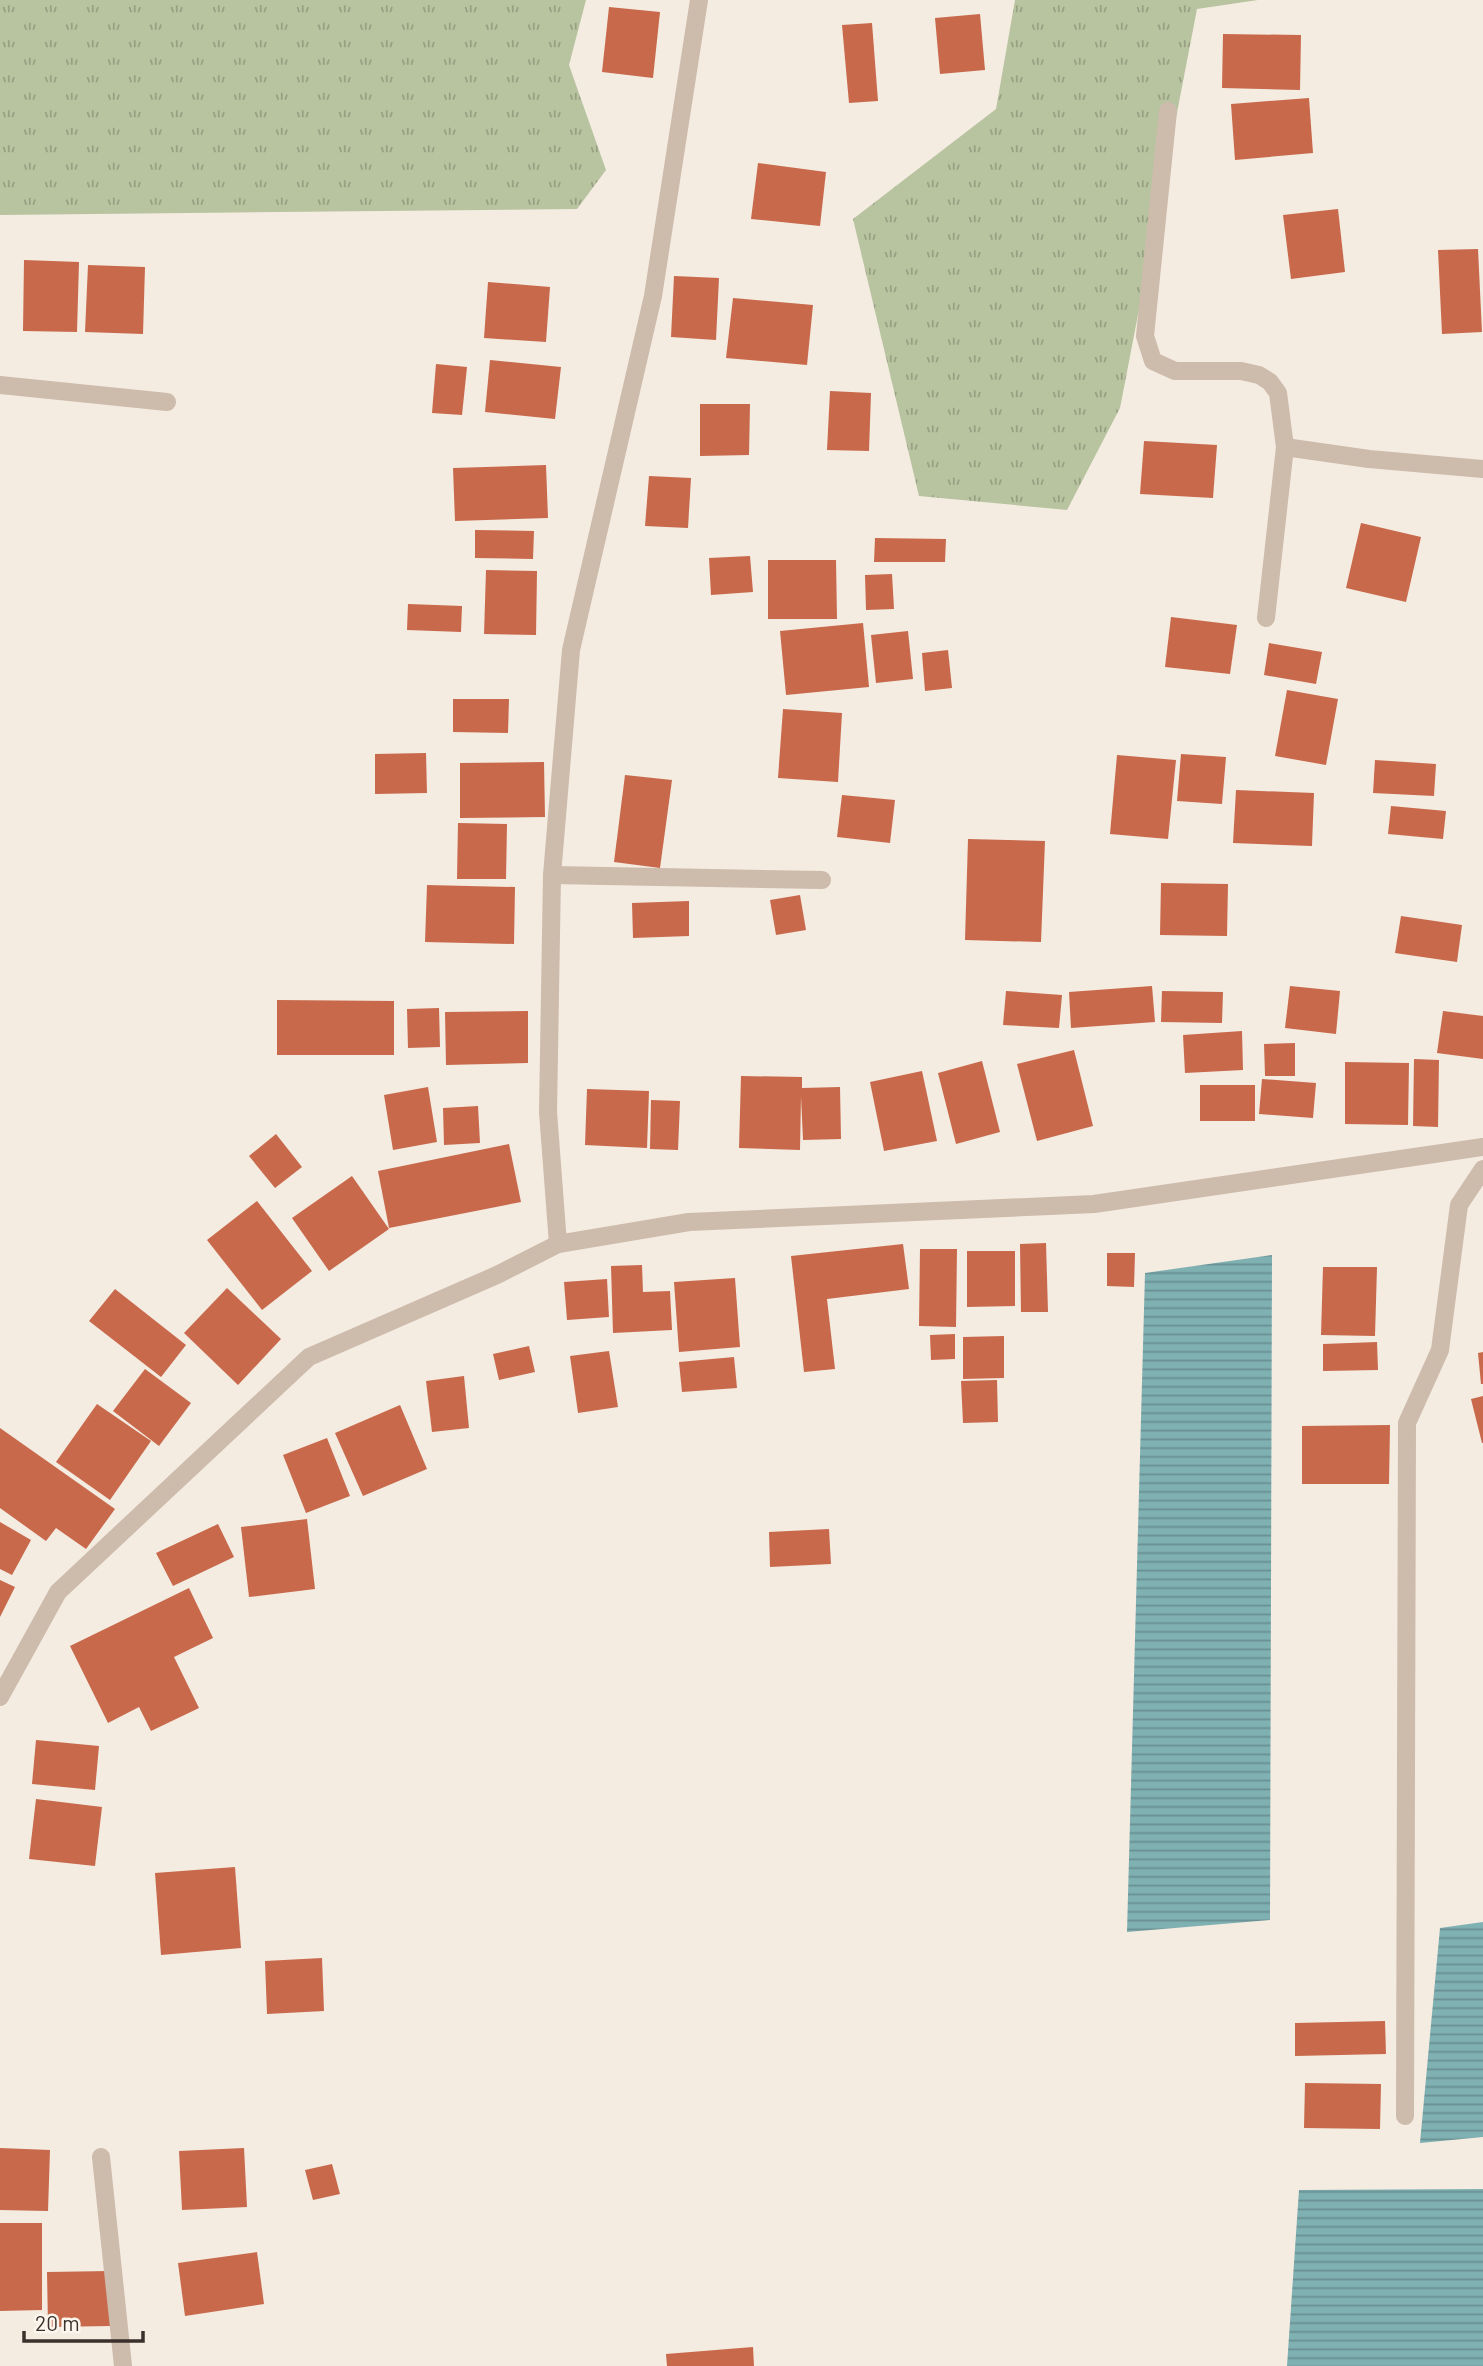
<svg xmlns="http://www.w3.org/2000/svg" width="1483" height="2366" font-family="Barlow,sans-serif">
<defs>
<pattern id="grass-tufts" width="24" height="20" patternUnits="userSpaceOnUse" patternTransform="scale(1.75)"><rect width="24" height="20" fill="#b8c4a0"/><path d="M3 7l-1-3M5 7V3M7 7l1-3M15 17l-1-3M17 17v-4M19 17l1-3" fill="none" stroke="#97a083"/></pattern>
<pattern id="water-rules" width="6" height="5" patternUnits="userSpaceOnUse" patternTransform="scale(1.75)"><rect width="6" height="5" fill="#7fb0b2"/><path d="M0 2.5h6" fill="none" stroke="#699091"/></pattern>
</defs>
<rect width="100%" height="100%" fill="#f4ebe1"/>
<g fill="url(#grass-tufts)">
<polygon points="0,0 586,0 569,65 606,170 577,209 0,215"/>
<polygon points="1015,0 1258,0 1197,9 1120,408 1067,510 919,496 853,219 996,109"/>
</g>
<g fill="url(#water-rules)">
<polygon points="1272,1255 1270,1920 1127,1932 1145,1273"/>
<polygon points="1483,1922 1483,2137 1420,2143 1440,1928"/>
<polygon points="1483,2189 1483,2366 1287,2366 1299,2190"/>
</g>
<g fill="#c8694b">
<polygon points="609,7 660,12 653,78 602,72"/>
<polygon points="980,14 985,70 940,74 935,18"/>
<polygon points="872,23 878,101 849,103 842,25"/>
<polygon points="1223,34 1301,35 1300,90 1222,88"/>
<polygon points="1309,98 1313,153 1235,160 1231,104"/>
<polygon points="758,163 826,172 820,226 751,219"/>
<polygon points="1338,209 1345,272 1291,279 1283,215"/>
<polygon points="1478,249 1482,332 1442,334 1438,250"/>
<polygon points="24,260 79,262 77,332 23,331"/>
<polygon points="88,265 145,267 143,334 85,332"/>
<polygon points="674,276 719,278 716,340 671,337"/>
<polygon points="488,282 550,287 546,342 484,338"/>
<polygon points="733,298 813,305 807,365 726,358"/>
<polygon points="490,360 561,367 555,419 485,412"/>
<polygon points="436,364 467,367 462,415 432,413"/>
<polygon points="830,391 871,393 869,451 827,450"/>
<polygon points="700,404 750,404 749,455 700,456"/>
<polygon points="1144,441 1217,445 1213,498 1140,494"/>
<polygon points="546,465 548,518 455,521 453,468"/>
<polygon points="649,476 691,478 688,528 645,526"/>
<polygon points="1361,523 1421,537 1406,602 1346,588"/>
<polygon points="475,530 534,531 533,559 475,558"/>
<polygon points="875,538 946,539 945,562 874,562"/>
<polygon points="750,556 753,592 711,595 709,558"/>
<polygon points="768,560 836,560 837,619 768,619"/>
<polygon points="486,570 537,571 536,635 484,634"/>
<polygon points="892,574 894,609 866,610 865,575"/>
<polygon points="408,604 462,606 461,632 407,630"/>
<polygon points="1171,617 1237,625 1230,674 1165,667"/>
<polygon points="863,623 869,687 786,695 780,631"/>
<polygon points="908,631 913,679 876,683 871,635"/>
<polygon points="1269,643 1322,652 1316,684 1264,675"/>
<polygon points="948,650 952,688 925,691 922,653"/>
<polygon points="1287,690 1338,699 1326,765 1275,756"/>
<polygon points="453,699 509,699 508,733 453,732"/>
<polygon points="783,709 842,713 838,782 778,778"/>
<polygon points="426,753 427,793 375,794 375,754"/>
<polygon points="1181,754 1226,757 1222,804 1177,801"/>
<polygon points="1117,755 1176,760 1168,839 1110,834"/>
<polygon points="1375,760 1436,764 1434,796 1373,793"/>
<polygon points="544,762 545,817 460,818 460,763"/>
<polygon points="625,775 672,780 660,868 614,862"/>
<polygon points="1236,790 1314,793 1312,846 1233,843"/>
<polygon points="842,795 895,800 890,843 837,837"/>
<polygon points="1391,806 1446,811 1443,839 1388,834"/>
<polygon points="458,823 507,824 506,879 457,879"/>
<polygon points="968,839 1045,841 1041,942 965,940"/>
<polygon points="1161,883 1228,884 1227,936 1160,935"/>
<polygon points="427,885 515,887 514,944 425,942"/>
<polygon points="800,895 806,930 776,935 770,900"/>
<polygon points="689,901 689,936 633,938 632,903"/>
<polygon points="1401,916 1462,925 1457,962 1395,953"/>
<polygon points="1152,986 1155,1022 1071,1028 1069,992"/>
<polygon points="1290,986 1340,991 1336,1034 1285,1028"/>
<polygon points="1006,991 1062,995 1059,1028 1003,1025"/>
<polygon points="1162,991 1223,992 1222,1023 1161,1022"/>
<polygon points="277,1000 394,1001 394,1055 277,1055"/>
<polygon points="439,1008 440,1047 408,1048 407,1009"/>
<polygon points="528,1011 528,1063 446,1065 445,1012"/>
<polygon points="1443,1011 1483,1016 1483,1059 1437,1053"/>
<polygon points="1242,1031 1243,1070 1185,1073 1183,1035"/>
<polygon points="1295,1043 1295,1076 1265,1076 1264,1044"/>
<polygon points="1074,1050 1093,1126 1037,1141 1017,1064"/>
<polygon points="1414,1059 1439,1060 1438,1127 1413,1126"/>
<polygon points="982,1061 1000,1132 956,1144 938,1073"/>
<polygon points="1345,1062 1409,1063 1408,1125 1345,1124"/>
<polygon points="922,1071 937,1141 884,1151 870,1082"/>
<polygon points="741,1076 802,1077 802,1088 840,1087 841,1139 803,1140 801,1096 800,1150 739,1148"/>
<polygon points="1262,1079 1316,1083 1313,1118 1259,1114"/>
<rect x="1200" y="1085" width="55" height="36"/>
<polygon points="428,1087 437,1142 393,1150 384,1095"/>
<polygon points="587,1089 649,1091 647,1148 585,1145"/>
<polygon points="651,1100 680,1101 678,1150 650,1149"/>
<polygon points="478,1106 480,1143 444,1145 443,1108"/>
<polygon points="276,1134 302,1167 275,1188 249,1156"/>
<polygon points="509,1144 521,1202 389,1228 378,1171"/>
<polygon points="352,1176 389,1229 329,1271 292,1218"/>
<polygon points="257,1201 312,1271 262,1310 207,1240"/>
<polygon points="1046,1243 1048,1312 1021,1312 1020,1244"/>
<polygon points="903,1244 909,1289 827,1299 835,1369 804,1372 791,1256"/>
<polygon points="920,1249 957,1249 956,1327 919,1326"/>
<polygon points="967,1251 1015,1251 1015,1306 967,1307"/>
<polygon points="1107,1253 1135,1253 1134,1287 1107,1286"/>
<polygon points="642,1265 643,1292 670,1291 672,1330 613,1333 611,1266"/>
<polygon points="1323,1267 1377,1267 1375,1336 1321,1335"/>
<polygon points="735,1278 740,1347 679,1352 674,1282"/>
<polygon points="607,1279 609,1317 567,1320 564,1282"/>
<polygon points="227,1288 281,1339 238,1385 184,1333"/>
<polygon points="115,1289 186,1345 161,1377 89,1321"/>
<polygon points="955,1334 955,1359 931,1360 930,1335"/>
<polygon points="1004,1336 1004,1378 963,1379 963,1337"/>
<polygon points="1377,1342 1378,1370 1323,1371 1323,1344"/>
<polygon points="529,1346 535,1372 499,1380 493,1354"/>
<polygon points="609,1351 618,1407 578,1413 570,1356"/>
<polygon points="1483,1352 1483,1384 1481,1384 1478,1353"/>
<polygon points="734,1357 737,1388 682,1392 679,1362"/>
<polygon points="145,1369 191,1403 159,1446 113,1411"/>
<polygon points="464,1376 469,1428 432,1432 426,1381"/>
<polygon points="997,1380 998,1422 963,1423 961,1381"/>
<polygon points="1483,1396 1483,1443 1482,1443 1471,1399"/>
<polygon points="97,1404 151,1441 110,1500 56,1462"/>
<polygon points="400,1405 427,1469 363,1496 335,1433"/>
<polygon points="1390,1425 1389,1484 1302,1484 1302,1426"/>
<polygon points="0,1428 115,1509 86,1549 56,1528 46,1541 0,1508"/>
<polygon points="327,1438 350,1496 306,1513 283,1455"/>
<polygon points="307,1519 315,1589 249,1597 241,1527"/>
<polygon points="0,1522 31,1540 12,1575 0,1569"/>
<polygon points="218,1524 234,1557 173,1586 156,1553"/>
<polygon points="829,1529 831,1564 770,1567 769,1532"/>
<polygon points="0,1580 15,1587 0,1617"/>
<polygon points="189,1588 213,1638 174,1657 199,1708 151,1731 139,1707 108,1723 70,1646"/>
<polygon points="36,1740 99,1746 95,1790 32,1784"/>
<polygon points="36,1799 102,1807 95,1866 29,1859"/>
<polygon points="235,1867 241,1948 161,1955 155,1873"/>
<polygon points="322,1958 324,2011 267,2014 265,1961"/>
<polygon points="1385,2021 1386,2054 1295,2056 1295,2023"/>
<polygon points="1305,2083 1381,2084 1380,2129 1304,2128"/>
<polygon points="0,2148 50,2150 48,2211 0,2210"/>
<polygon points="244,2148 247,2207 182,2210 179,2151"/>
<polygon points="332,2164 340,2194 313,2200 305,2170"/>
<polygon points="0,2223 42,2223 42,2310 0,2311"/>
<polygon points="257,2252 264,2304 185,2316 178,2263"/>
<polygon points="110,2271 111,2326 48,2327 47,2272"/>
<polygon points="753,2347 754,2366 667,2366 666,2354"/>
</g>
<g fill="none" stroke-linecap="round" stroke-linejoin="round">
<g stroke="#cdbbac" stroke-width="18">
<polyline points="1168,111 1145,336 1153,361 1175,371 1241,371 1259,375 1270,382 1278,393 1285,447 1266,618"/>
<polyline points="0,385 167,402"/>
<polyline points="1285,447 1369,459 1483,469"/>
<polyline points="552,875 822,880"/>
<polyline points="558,1244 548,1112 552,875 571,650 653,296 699,0"/>
<polyline points="0,1697 58,1592 309,1357 497,1275 558,1244 689,1222 1094,1204 1483,1147"/>
<polyline points="1405,2116 1407,1423 1440,1350 1459,1205 1483,1169"/>
<polyline points="101,2157 123,2366"/>
</g>
</g>
<path d="M24 2331v10h119v-10" fill="none" stroke="#3b302b" stroke-width="3.5"/>
<text x="35" y="2331" font-size="21" fill="#3b302b" stroke="#fbf5ee" stroke-width="5" paint-order="stroke">20 m</text>
</svg>
